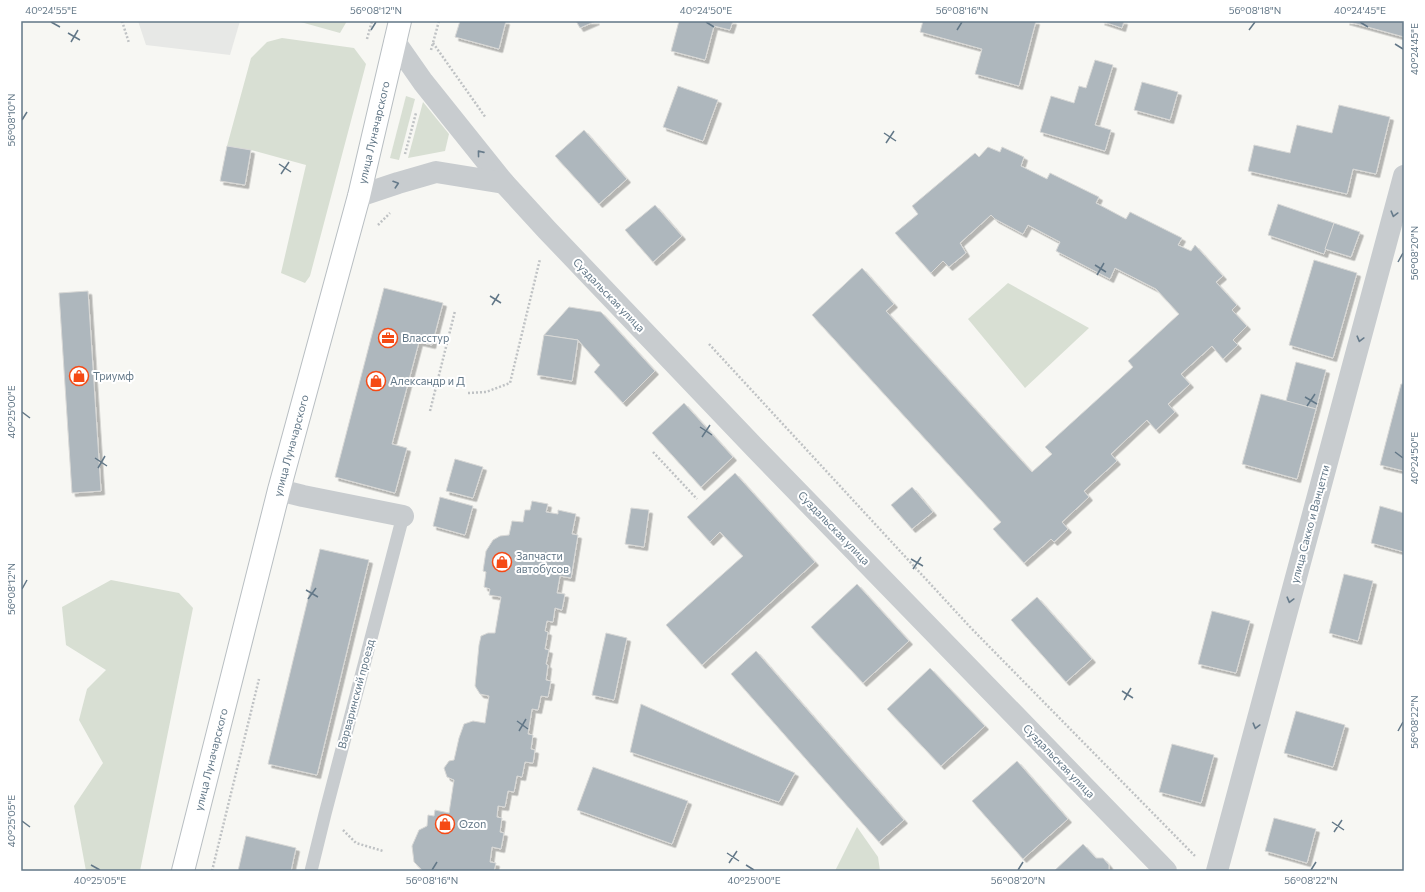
<svg xmlns="http://www.w3.org/2000/svg" width="1425" height="892" font-family="Commissioner,sans-serif">
<defs>
<filter id="shadow"><feDropShadow dx="3.5" dy="3.5" stdDeviation="0" flood-color="#0004"/></filter>
</defs>
<rect width="100%" height="100%" fill="#f7f7f3"/>
<polygon fill="#e7e8e6" points="138,21 240,21 230,55 146,45"/>
<g fill="#d8dfd3">
<polygon points="297,21 347,21 340,33"/>
<polygon points="282,38 354,48 366,64 310,276 305,283 281,273 306,165 251,150 227,146 251,58 267,42"/>
<polygon points="406,96 415,99 399,160 390,158"/>
<polygon points="423,102 449,134 445,151 408,158"/>
<polygon points="1008,283 1089,328 1025,388 968,319"/>
<polygon points="111,580 179,593 193,608 140,871 86,871 74,806 103,763 79,720 87,689 106,670 66,645 62,607"/>
<polygon points="857,827 878,857 880,871 835,871"/>
</g>
<g fill="#aeb7bd" stroke="#d8d8d6" filter="url(#shadow)">
<polygon points="460,21 506,21 499,49 455,37"/>
<polygon points="576,21 596,21 580,28"/>
<polygon points="679,21 733,21 730,30 714,26 705,60 671,51"/>
<polygon points="923,21 1036,21 1019,86 975,74 982,49 920,32"/>
<polygon points="1101,21 1124,21 1122,28"/>
<polygon points="1346,21 1404,21 1404,37"/>
<polygon points="1095,60 1113,65 1095,125 1111,130 1105,151 1040,132 1051,96 1074,103 1079,86 1086,88"/>
<polygon points="1142,82 1178,92 1170,120 1134,110"/>
<polygon points="678,86 718,100 703,141 663,127"/>
<polygon points="1339,105 1390,117 1376,174 1353,169 1347,194 1248,171 1254,145 1290,153 1297,125 1332,133"/>
<polygon points="584,130 627,179 599,204 555,156"/>
<polygon points="227,146 251,150 245,185 220,181"/>
<polygon points="988,147 1000,152 1002,147 1024,157 1021,166 1047,179 1050,173 1099,197 1096,203 1126,219 1130,212 1182,238 1178,245 1191,251 1195,245 1223,276 1216,282 1237,305 1232,310 1247,326 1233,340 1238,345 1223,359 1212,346 1181,374 1190,384 1168,404 1175,412 1156,430 1147,420 1111,454 1117,461 1084,491 1089,497 1062,522 1068,529 1054,542 1051,539 1024,563 993,529 1001,522 812,315 862,268 894,304 886,311 1032,472 1052,454 1045,447 1133,367 1128,361 1179,314 1156,289 1115,268 1110,279 1056,251 1060,242 1028,225 1023,234 995,219 991,215 960,243 966,253 949,267 943,261 931,273 895,233 918,214 912,206 975,153 979,157"/>
<polygon points="1278,204 1334,223 1324,254 1268,235"/>
<polygon points="655,205 682,236 653,262 625,230"/>
<polygon points="1334,223 1360,232 1351,257 1325,249"/>
<polygon points="1314,260 1357,273 1333,358 1289,345"/>
<polygon points="384,288 443,303 432,345 419,342 392,444 407,448 395,493 335,477"/>
<polygon points="88,291 101,491 72,493 59,293"/>
<polygon points="569,307 601,312 655,371 623,403 594,372 600,365 578,340 544,335"/>
<polygon points="544,335 578,340 572,381 537,375"/>
<polygon points="1296,362 1326,370 1316,409 1286,401"/>
<polygon points="1401,384 1404,384 1404,471 1380,465"/>
<polygon points="1261,394 1316,409 1297,479 1242,464"/>
<polygon points="684,403 733,457 701,487 652,433"/>
<polygon points="455,459 483,467 473,498 446,491"/>
<polygon points="735,473 815,562 702,665 666,625 743,556 720,532 710,542 687,517"/>
<polygon points="912,487 933,512 912,529 891,505"/>
<polygon points="440,497 473,506 465,535 433,526"/>
<polygon points="532,501 548,504 546,512 558,514 558,510 576,514 572,534 578,535 571,578 560,576 557,593 565,594 562,610 555,608 553,622 547,621 545,631 548,632 545,649 549,650 546,664 548,665 546,680 551,681 548,697 541,696 538,710 532,709 528,734 533,735 531,749 535,750 533,763 525,762 522,777 517,776 514,792 508,791 505,807 498,806 497,817 502,818 500,832 504,833 501,849 492,847 490,862 496,863 494,871 423,871 414,862 412,846 419,830 427,826 428,815 434,816 435,810 449,813 454,780 447,777 444,768 449,761 454,760 459,738 464,724 473,721 485,723 489,696 480,694 475,686 479,645 481,636 488,633 495,633 501,597 489,595 490,589 484,587 486,572 483,571 486,551 493,540 500,536 509,535 512,521 523,522 525,510 530,510"/>
<polygon points="1380,506 1404,513 1404,552 1371,543"/>
<polygon points="631,508 649,510 644,547 625,544"/>
<polygon points="320,549 369,560 317,775 268,764"/>
<polygon points="1344,574 1373,581 1358,641 1329,633"/>
<polygon points="857,584 909,641 863,683 811,627"/>
<polygon points="1037,597 1092,659 1066,682 1011,620"/>
<polygon points="1212,611 1250,621 1236,673 1198,664"/>
<polygon points="606,633 627,638 614,700 592,695"/>
<polygon points="756,651 904,820 879,842 731,674"/>
<polygon points="930,668 985,726 941,766 887,709"/>
<polygon points="641,704 795,773 779,802 630,752"/>
<polygon points="1296,711 1345,725 1333,767 1284,753"/>
<polygon points="1172,744 1214,755 1201,803 1159,792"/>
<polygon points="1017,761 1068,819 1023,859 972,801"/>
<polygon points="593,767 688,801 672,844 577,810"/>
<polygon points="1274,818 1316,829 1307,863 1265,851"/>
<polygon points="246,836 296,848 291,871 238,871"/>
<polygon points="1083,844 1096,858 1103,858 1109,865 1109,871 1054,871"/>
</g>
<g fill="none" stroke-linecap="round" stroke-linejoin="round">
<g stroke="#b8bec2" stroke-width="24">
<g id="secondary">
<path id="s1" d="M183,871L279,490L359,196L400,21"/>
</g>
</g>
<g stroke="#bfc2c4" stroke-width="2.5" stroke-dasharray="2 2" stroke-linecap="butt">
<polyline points="122,21 129,43"/>
<polyline points="367,39 372,21"/>
<polyline points="433,43 486,118"/>
<polyline points="431,50 439,21"/>
<polyline points="405,154 416,113"/>
<polyline points="378,225 390,213"/>
<polyline points="709,344 971,628 1195,856"/>
<polyline points="468,393 486,392 510,383 540,259"/>
<polyline points="430,411 455,311"/>
<polyline points="653,452 697,499"/>
<polyline points="343,830 356,843 383,851"/>
<polyline points="212,871 259,679"/>
</g>
<polyline stroke="#c8cccf" stroke-width="13" points="311,871 325,814 403,516"/>
<g stroke="#c8cccf" stroke-width="22">
<polyline points="395,42 423,82 504,183 547,230 755,448 1166,871"/>
<polyline points="359,196 398,183 436,172 504,183"/>
<polyline points="279,490 303,496 403,516"/>
<polyline points="1217,871 1404,176"/>
</g>
<use href="#secondary" stroke="#fff" stroke-width="22"/>
</g>
<defs><path id="oneway-chevron" d="M-2-3.5L2.5 0L-2 3.5" fill="none" stroke-width="1.6" stroke-linecap="round" stroke-linejoin="round"/></defs>
<g stroke="#677b8b">
<use href="#oneway-chevron" transform="translate(480 153) rotate(-129)"/>
<use href="#oneway-chevron" transform="translate(396 184) rotate(-18)"/>
<use href="#oneway-chevron" transform="translate(1394 214) rotate(105)"/>
<use href="#oneway-chevron" transform="translate(1360 339) rotate(105)"/>
<use href="#oneway-chevron" transform="translate(1290 600) rotate(105)"/>
<use href="#oneway-chevron" transform="translate(1256 726) rotate(105)"/>
</g>
<path fill="none" stroke="#627787" stroke-width="1.5" d="M51,22L60,27M706,22L714,27M1360,22L1368,27M371,30L376,22M957,30L962,22M1249,30L1255,22M68,33L80,40M71,42L78,30M1395,44L1403,49M22,120L27,112M884,133L896,141M886,143L894,131M279,164L291,172M281,174L289,162M1398,262L1403,253M1095,265L1106,272M1097,275L1104,263M490,296L501,303M492,305L499,294M1305,397L1317,404M1307,406L1315,394M22,412L30,418M700,427L712,435M702,437L710,425M1395,452L1403,458M95,458L107,466M98,468L105,456M911,559L923,566M913,569L921,557M22,589L27,580M306,590L318,597M308,599L316,588M1122,691L1133,698M1124,700L1131,688M517,721L528,729M519,731L526,719M1398,731L1403,722M22,821L30,827M1332,822L1344,830M1334,832L1342,820M727,853L739,861M729,863L737,851M91,865L100,870M746,865L754,870M432,870L437,862M1018,870L1023,862M1311,870L1316,862"/>
<defs>
<g id="office-ring" transform="scale(1)"><circle r="9.5" fill="#fff" stroke="#f54a15" stroke-width="1.5"/><path d="M-6-3h4V-5.5h4V-3h4V5H-6ZM-1-4.5V-3h2v-1.5ZM-6 0V1H6V0Z" fill="#f54a15"/></g>
<g id="shop-ring" transform="scale(1)"><circle r="9.5" fill="#fff" stroke="#f54a15" stroke-width="1.5"/><path d="M-5-2.5h2.3a2.7 3.5 0 0 1 5.4 0H5L5.5 6h-11ZM-1.5-2.5h3a1.5 2.3 0 0 0-3 0Z" fill="#f54a15"/></g>
</defs>
<g fill-rule="evenodd">
<use href="#office-ring" x="388" y="338"/>
<use href="#shop-ring" x="79" y="376"/>
<use href="#shop-ring" x="376" y="381"/>
<use href="#shop-ring" x="502" y="562"/>
<use href="#shop-ring" x="445" y="824"/>
</g>
<g text-anchor="middle" stroke-width="4" stroke-linejoin="round" paint-order="stroke">
<g font-size="11" fill="#627787" stroke="#fff">
<text dy="4" stroke="none"><textPath href="#s1" startOffset="763">улица Луначарского</textPath></text>
<text transform="translate(609 295) rotate(46)" y="4">Суздальская улица</text>
<text dy="4" stroke="none"><textPath href="#s1" startOffset="439">улица Луначарского</textPath></text>
<text transform="translate(1310 524) rotate(-75)" y="4">улица Сакко и Ванцетти</text>
<text transform="translate(834 528) rotate(46)" y="4">Суздальская улица</text>
<text transform="translate(356 694) rotate(-75)" y="4">Варваринский проезд</text>
<text dy="4" stroke="none"><textPath href="#s1" startOffset="115">улица Луначарского</textPath></text>
<text transform="translate(1059 761) rotate(46)" y="4">Суздальская улица</text>
</g>
<g font-size="11" fill="#627787" stroke="#fff" text-anchor="start">
<text x="402" y="342">Власстур</text>
<text x="93" y="380">Триумф</text>
<text x="390" y="385">Александр и Д</text>
<text x="516" y="560">Запчасти<tspan x="516" dy="13">автобусов</tspan></text>
<text x="459" y="828">Ozon</text>
</g>
</g>
<rect width="1425" height="892" fill="none" stroke="#ffffff" stroke-width="44"/>
<rect x="22" y="22" width="1381" height="848" fill="none" stroke="#627787" stroke-width="1.5"/>
<g font-size="10" text-anchor="middle" fill="#627787">
<text x="51" y="14">40°24'55"E</text>
<text x="376" y="14">56°08'12"N</text>
<text x="706" y="14">40°24'50"E</text>
<text x="962" y="14">56°08'16"N</text>
<text x="1255" y="14">56°08'18"N</text>
<text x="1360" y="14">40°24'45"E</text>
<text transform="translate(1414 49) rotate(-90)" y="4">40°24'45"E</text>
<text transform="translate(11 120) rotate(-90)" y="4">56°08'10"N</text>
<text transform="translate(1414 253) rotate(-90)" y="4">56°08'20"N</text>
<text transform="translate(11 412) rotate(-90)" y="4">40°25'00"E</text>
<text transform="translate(1414 458) rotate(-90)" y="4">40°24'50"E</text>
<text transform="translate(11 589) rotate(-90)" y="4">56°08'12"N</text>
<text transform="translate(1414 722) rotate(-90)" y="4">56°08'22"N</text>
<text transform="translate(11 821) rotate(-90)" y="4">40°25'05"E</text>
<text x="100" y="884">40°25'05"E</text>
<text x="432" y="884">56°08'16"N</text>
<text x="754" y="884">40°25'00"E</text>
<text x="1018" y="884">56°08'20"N</text>
<text x="1311" y="884">56°08'22"N</text>
</g>
</svg>
